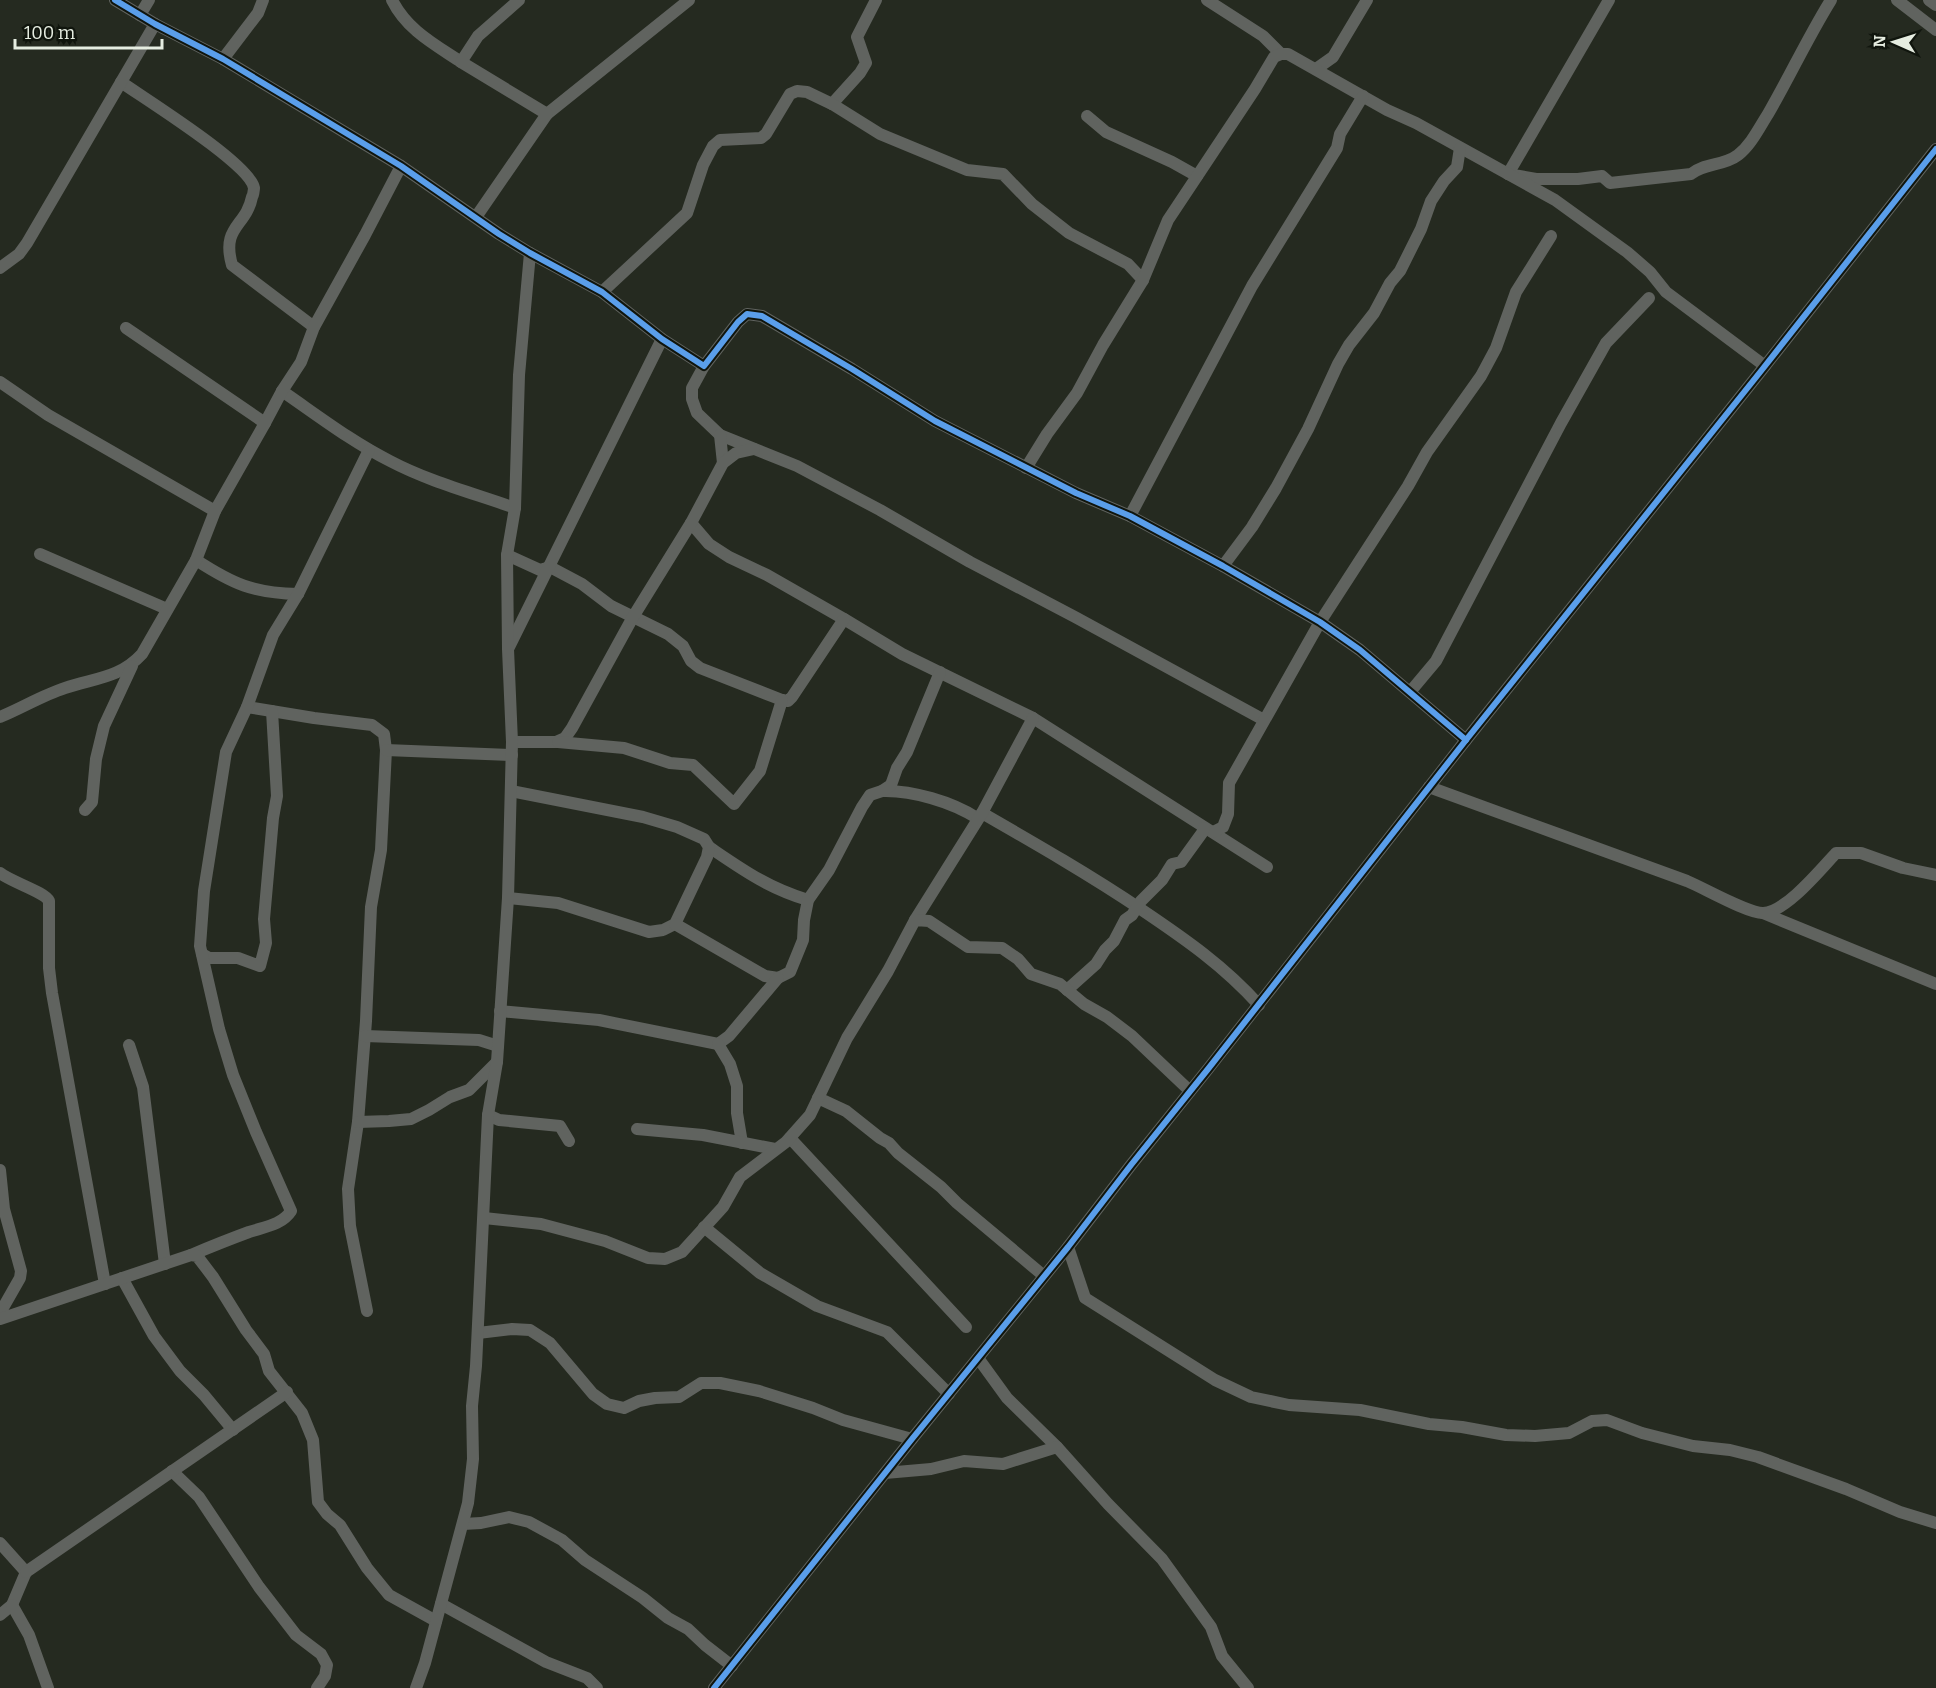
<svg xmlns="http://www.w3.org/2000/svg" width="1936" height="1688" font-family="Bitter,serif">
<rect width="100%" height="100%" fill="#252a20"/>
<g fill="none" stroke-linecap="round" stroke-linejoin="round">
<g stroke="#60635f" stroke-width="12">
<polyline points="115,0 155,24 223,59 401,166 499,234 530,253 602,292 662,339 704,366 738,322 747,314 762,316 852,369 935,421 1076,493 1130,516 1223,566 1320,622 1360,650 1466,740"/>
<path d="M392,0C407,30 434,44 461,62"/>
<polyline points="1207,0 1263,36 1281,54"/>
<path d="M1609,0L1508,174L1536,179H1578L1602,176L1610,183L1691,174C1704,163 1724,166 1738,155C1751,145 1759,128 1768,114C1790,76 1808,37 1831,0"/>
<polyline points="1897,0 1936,30"/>
<polyline points="1929,0 1936,5"/>
<polyline points="140,15 149,0"/>
<polyline points="223,59 258,13 263,0"/>
<polyline points="1316,69 1333,57 1367,0"/>
<path d="M121,82C145,99 250,164 254,188C254,189 253,197 252,197C246,227 221,226 232,265L314,327"/>
<polyline points="832,104 860,73 866,63 857,37 876,0"/>
<polyline points="547,114 689,0"/>
<polyline points="1087,116 1106,132 1172,162 1197,176"/>
<polyline points="476,217 547,114 461,62 478,36 519,0"/>
<polyline points="0,268 19,254 27,243 155,24"/>
<polyline points="602,292 687,213 703,165 713,146 720,140 761,138 766,134 790,94 797,91 807,92 832,104 880,134 967,170 1003,174 1032,204 1069,233 1128,264 1143,280"/>
<polyline points="126,328 265,423"/>
<polyline points="704,366 692,388 692,399 697,413 720,435 797,466 880,510 970,562 1075,617 1264,720"/>
<polyline points="0,382 48,415 215,511"/>
<path d="M282,391C317,415 352,442 390,461C430,482 473,493 515,508"/>
<polyline points="720,435 723,463"/>
<polyline points="1026,468 1047,434 1077,393 1103,345 1143,280 1168,220 1255,89 1274,57 1281,54 1288,54 1387,110 1416,123 1555,200 1627,252 1650,272 1666,292 1765,366"/>
<polyline points="1130,516 1252,286 1337,148 1340,134 1363,96"/>
<polyline points="691,523 709,544 729,557 767,575 844,619 902,654 1033,718 1267,867"/>
<polyline points="40,554 167,609"/>
<polyline points="507,555 540,570 550,567 582,584 611,606 668,634 683,646 691,661 700,668 782,700 788,701 792,697 844,619"/>
<path d="M196,560C233,584 253,593 298,594"/>
<polyline points="1223,566 1252,527 1276,488 1308,429 1338,364 1349,345 1374,313 1390,283 1400,271 1421,229 1431,201 1444,181 1457,167 1460,148"/>
<polyline points="509,647 662,339"/>
<polyline points="1410,692 1436,661 1561,423 1606,343 1649,298"/>
<polyline points="247,707 314,718 372,725 384,734 386,750 381,850 371,907 366,1021 358,1122 348,1189 350,1226 367,1311"/>
<path d="M0,717C22,708 43,695 65,688C95,678 120,678 142,654L196,560L215,511L265,423L282,391L301,362L314,327L365,235L401,166"/>
<polyline points="512,742 556,742 565,738 572,728 633,617 691,523 723,463 736,453 754,449"/>
<polyline points="558,742 624,748 670,763 693,765 734,804 760,771 782,700"/>
<polyline points="386,750 512,755"/>
<path d="M1429,787C1515,819 1601,849 1687,881C1704,888 1747,913 1763,913C1785,913 1821,869 1836,853H1861L1903,868L1936,875"/>
<path d="M882,791C912,790 952,802 977,818"/>
<polyline points="85,810 92,802 96,759 104,726 132,666"/>
<path d="M982,813C1036,844 1090,875 1142,910C1185,939 1224,966 1259,1005"/>
<polyline points="1213,832 1223,827 1228,814 1229,783 1320,622 1408,486 1427,452 1481,376 1496,348 1516,292 1551,236"/>
<path d="M709,847C743,870 768,888 808,900"/>
<path d="M0,873C11,882 45,892 49,901V968L52,993L105,1284"/>
<polyline points="508,898 558,903 649,932 663,930 675,924 707,857 709,847 704,839 677,827 643,817 511,791"/>
<polyline points="1763,913 1936,984"/>
<polyline points="915,920 982,813 1033,718"/>
<polyline points="675,924 765,976 778,978 790,972 803,940 804,920 808,900 829,870 862,807 870,795 882,791 891,785 897,768 907,752 940,672"/>
<polyline points="202,954 209,958 238,958 260,966 266,943 264,919 273,818 277,796 272,711"/>
<polyline points="1067,990 1096,964 1105,950 1114,941 1125,920 1132,915 1141,901 1162,880 1172,864 1181,862 1202,833 1204,828"/>
<polyline points="500,1011 599,1020 718,1044 729,1036 778,978"/>
<polyline points="365,1036 479,1040 498,1046"/>
<polyline points="718,1044 730,1064 737,1086 737,1113 742,1143"/>
<polyline points="129,1045 143,1087 165,1264"/>
<polyline points="818,1098 846,1111 880,1138 889,1143 898,1153 941,1187 957,1203 1044,1276"/>
<polyline points="488,1115 499,1120 560,1126 569,1141"/>
<polyline points="358,1122 389,1121 411,1119 429,1110 450,1097 469,1090 497,1062"/>
<polyline points="637,1129 703,1135 775,1149"/>
<polyline points="790,1138 966,1327"/>
<polyline points="0,1170 4,1209 21,1271 20,1278 0,1313"/>
<polyline points="484,1218 541,1224 605,1241 648,1258 665,1259 682,1252 723,1207 740,1177 786,1142 810,1115 847,1038 888,971 915,920 929,921 968,947 1002,948 1018,959 1031,974 1060,984 1084,1004 1107,1017 1132,1036 1190,1091"/>
<polyline points="704,1227 760,1273 817,1306 887,1332 949,1394"/>
<polyline points="1068,1247 1085,1298 1215,1380 1251,1397 1289,1405 1360,1410 1429,1424 1462,1427 1506,1435 1535,1436 1569,1433 1592,1421 1607,1420 1642,1433 1693,1446 1730,1450 1758,1457 1846,1489 1900,1512 1936,1523"/>
<path d="M191,1255C210,1247 230,1239 249,1232C264,1227 282,1225 291,1211L256,1132L233,1075L219,1029L200,946L204,891L226,752L247,707L273,635L298,594L369,450"/>
<polyline points="122,1278 154,1336 180,1371 204,1395 233,1430"/>
<polyline points="0,1319 191,1255 197,1256 213,1277 246,1330 264,1354 269,1371 302,1413 313,1440 318,1502 327,1514 340,1525 367,1568 389,1595 436,1621"/>
<polyline points="478,1333 512,1329 530,1330 550,1343 593,1394 607,1404 624,1408 639,1401 655,1398 679,1397 701,1383 720,1383 759,1391 813,1408 843,1420 912,1439"/>
<polyline points="978,1358 1007,1398 1057,1447"/>
<polyline points="172,1471 199,1497 259,1587 296,1635 321,1654 327,1665 325,1676 317,1688"/>
<polyline points="885,1473 931,1469 964,1461 1003,1464 1057,1447 1108,1504 1162,1559 1211,1627 1222,1656 1248,1688"/>
<polyline points="463,1524 481,1523 509,1517 529,1522 562,1540 585,1560 643,1598 668,1618 688,1629 705,1645 732,1666"/>
<polyline points="0,1543 26,1572 12,1605 0,1615"/>
<polyline points="26,1572 287,1392"/>
<polyline points="441,1604 546,1662 587,1678 597,1688"/>
<polyline points="12,1605 29,1635 48,1688"/>
<polyline points="416,1688 425,1663 468,1503 473,1459 472,1406 476,1366 488,1115 497,1062 508,898 512,742 508,649 507,555 515,508 519,375 530,253"/>
<polyline points="714,1688 912,1439 1068,1247 1131,1165 1208,1069 1466,740 1761,371 1936,149"/>
</g>
<g stroke="#10150d" stroke-width="10">
<g id="cycleway">
<polyline points="115,0 155,24 223,59 401,166 499,234 530,253 602,292 662,339 704,366 738,322 747,314 762,316 852,369 935,421 1076,493 1130,516 1223,566 1320,622 1360,650 1466,740"/>
<polyline points="714,1688 912,1439 1068,1247 1131,1165 1208,1069 1466,740 1761,371 1936,149"/>
</g>
</g>
<use href="#cycleway" stroke="#5a9eea" stroke-width="6"/>
</g>
<g transform="translate(1894 42) rotate(273)" stroke="#10150d" stroke-width="4.5" paint-order="stroke">
<path d="M0-4.5L10 22L0 15L-10 22Z" fill="#e6ede1"/>
<text y="-9" font-size="16" font-weight="bold" text-anchor="middle" fill="#e6ede1">N</text>
</g>
<path d="M15 39v9h147v-9" fill="none" stroke="#e6ede1" stroke-width="3"/>
<text x="24" y="39" font-size="18" fill="#e6ede1" stroke="#10150d" stroke-width="4.5" paint-order="stroke">100 m</text>
</svg>
